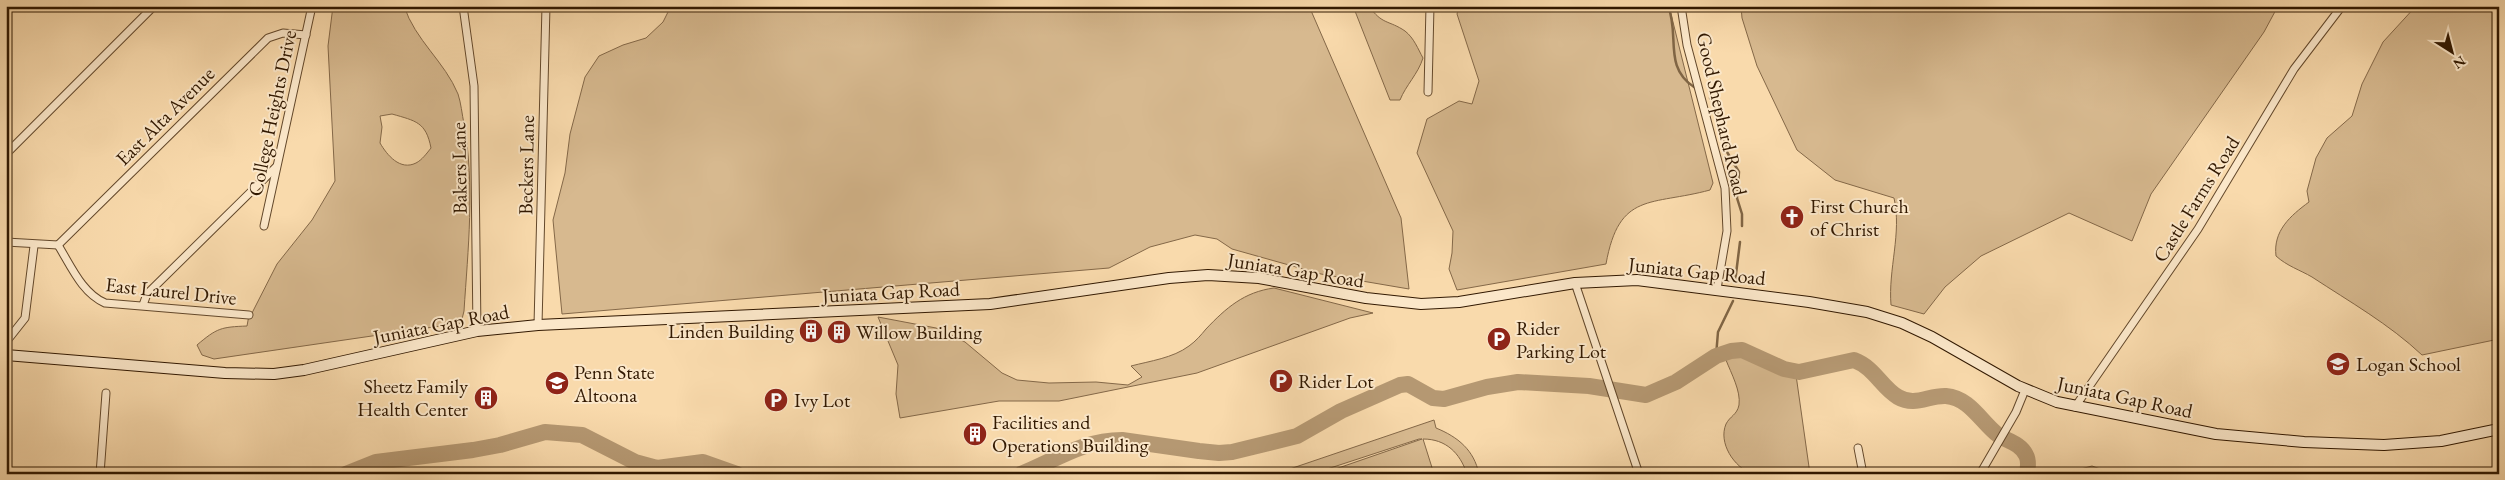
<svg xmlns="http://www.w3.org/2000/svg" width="2505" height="480" font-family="'EB Garamond',serif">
<rect width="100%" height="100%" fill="#f9daac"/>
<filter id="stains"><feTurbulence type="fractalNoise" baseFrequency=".004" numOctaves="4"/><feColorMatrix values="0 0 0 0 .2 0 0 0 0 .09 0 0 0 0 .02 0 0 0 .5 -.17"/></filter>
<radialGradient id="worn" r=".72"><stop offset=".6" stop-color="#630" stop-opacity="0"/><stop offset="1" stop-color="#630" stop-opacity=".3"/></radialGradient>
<g fill="#d7b98f" stroke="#846848" fill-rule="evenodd">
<path d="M333,6H404C415,40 445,62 458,94C461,103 462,114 464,124C475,186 468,249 464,311L461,323L214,359L202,355L197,345C217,328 221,327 247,326L249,315L252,313L277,264L312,220L335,181L328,46ZM392,114C416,121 426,122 431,148C427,153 422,160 416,163C400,171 387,155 380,143L382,127L380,116Z"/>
<polygon points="671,6 1309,6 1401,218 1409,289 1321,274 1232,249 1217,239 1195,235 1150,247 1109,268 562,314 553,220 565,173 570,134 585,77 599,56 623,45 646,38 663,22"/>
<path d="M1353,6H1369C1382,25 1389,20 1405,31C1414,38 1418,49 1423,58C1418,74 1406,85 1400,100H1390Z"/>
<path d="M1459,6H1669L1713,183L1710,190C1651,206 1619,191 1606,264L1457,290L1449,269L1452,253L1453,231L1417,153L1427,119L1459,101L1472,104L1479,81L1457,14Z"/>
<path d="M1741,6H2278L2264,32L2151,194L2132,241L2069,213L1981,256L1945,287L1924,314L1891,305C1888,269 1902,233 1894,198L1835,180L1797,150L1757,66L1742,18Z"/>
<path d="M2416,6H2499V339L2422,355C2389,324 2350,302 2312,277C2300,270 2287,266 2276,256C2273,231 2290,216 2309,202L2307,191L2316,158L2327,138L2352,116L2362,84L2383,42Z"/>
<path d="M1274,288L1373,313L1350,318L1197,373L1059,401H999L900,418L896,394L898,365L878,317L936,328L951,335L965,342L1002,373L1017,380L1049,383L1096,382L1128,385L1142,377L1131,366C1150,361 1173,358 1189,346C1196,341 1201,335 1206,329C1226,308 1244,292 1274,288Z"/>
<path d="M1735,353C1758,356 1778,359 1796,375L1810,474H1752C1734,467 1718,443 1726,424C1730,416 1737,415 1739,405C1741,391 1731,373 1726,360Z"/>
<path d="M1434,420L1436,428C1458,437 1474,450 1479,474H1467C1460,453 1446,439 1423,439L1434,474H1321L1422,439H1419L1312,474H1275Z"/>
<polygon points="2092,466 2114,474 2067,474 2069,472"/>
</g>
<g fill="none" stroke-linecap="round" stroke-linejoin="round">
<g stroke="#806544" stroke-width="2.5">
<path d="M1668,6C1680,35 1663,67 1694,87"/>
<polyline points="1710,98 1717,108 1727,152 1739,172 1737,198 1742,214 1742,226"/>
<polyline points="1735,282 1740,242"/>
<polyline points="1716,356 1718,332 1733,301"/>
</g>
<g stroke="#b59872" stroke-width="16">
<polyline points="346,474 376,462 473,450 500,445 545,432 582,435 635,462 657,468 703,462 737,474"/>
<path d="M1021,474C1056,460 1083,440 1122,440L1199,451L1219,453L1232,452L1297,436L1341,411L1400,385L1408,384L1433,398L1444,399L1487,387L1518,382L1589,386L1646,395L1676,382L1716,356L1731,351L1742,350L1784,369L1799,372L1854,360C1875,368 1881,387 1898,397C1915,407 1929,395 1946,396C1970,398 1981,422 1998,435C2007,441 2020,443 2026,455C2029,460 2028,468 2027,474"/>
</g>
<g stroke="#63482b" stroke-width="9">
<g id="minor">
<polyline points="463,6 474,86 477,331"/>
<polyline points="1681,6 1687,45 1725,188 1727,231 1717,289"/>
<polyline points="6,11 11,6"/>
<polyline points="1428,92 1430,6"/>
<polyline points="6,154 154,6"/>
<polyline points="264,226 312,6"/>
<polyline points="6,242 58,245"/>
<polyline points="58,245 268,38 283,33 306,35"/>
<path d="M58,245C71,266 82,293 105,303L249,315"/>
<polyline points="1575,283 1639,474"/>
<polyline points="143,305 147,294 276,167"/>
<polyline points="538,325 546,6"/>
<polyline points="6,342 25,318 34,246"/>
<polyline points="2075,407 2198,229 2294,69 2342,6"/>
<polyline points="1858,448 1863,474"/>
<polyline points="100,474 106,393"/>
<polyline points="1980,474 2016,412 2025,390"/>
</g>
</g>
<g stroke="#311800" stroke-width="12">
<polyline id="secondary" points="6,355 225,373 274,374 304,370 477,331 538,325 990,304 1169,278 1208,275 1259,278 1366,298 1421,304 1459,302 1575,283 1637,280 1809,302 1867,312 1902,323 1932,337 2018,386 2057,402 2216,434 2304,442 2384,445 2441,441 2499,429"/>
</g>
<use href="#minor" stroke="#fbe7c9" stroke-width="7"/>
<use href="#secondary" stroke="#fbe7c9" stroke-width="10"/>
</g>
<defs>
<g id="church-disc" transform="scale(1.25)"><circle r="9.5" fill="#8f2418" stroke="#fbe7c9"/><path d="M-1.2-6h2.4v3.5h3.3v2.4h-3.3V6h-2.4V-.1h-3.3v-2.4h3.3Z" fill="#fff"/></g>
<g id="building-disc" transform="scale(1.25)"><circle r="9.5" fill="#8f2418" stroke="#fbe7c9"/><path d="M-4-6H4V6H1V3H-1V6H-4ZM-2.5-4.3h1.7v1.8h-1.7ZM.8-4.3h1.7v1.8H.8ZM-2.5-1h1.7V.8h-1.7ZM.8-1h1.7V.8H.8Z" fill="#fff"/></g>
<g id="parking-disc" transform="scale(1.25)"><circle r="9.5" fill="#8f2418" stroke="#fbe7c9"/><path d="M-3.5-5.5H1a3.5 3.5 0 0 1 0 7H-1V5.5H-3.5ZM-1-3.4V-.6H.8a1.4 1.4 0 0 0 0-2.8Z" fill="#fff"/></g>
<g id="school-disc" transform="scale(1.25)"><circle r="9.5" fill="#8f2418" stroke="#fbe7c9"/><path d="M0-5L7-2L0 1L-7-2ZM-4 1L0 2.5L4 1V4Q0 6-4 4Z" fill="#fff"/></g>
<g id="university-disc" transform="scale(1.25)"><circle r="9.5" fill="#8f2418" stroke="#fbe7c9"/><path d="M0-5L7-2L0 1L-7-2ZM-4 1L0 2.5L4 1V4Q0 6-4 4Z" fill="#fff"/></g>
</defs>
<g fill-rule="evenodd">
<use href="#church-disc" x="1792" y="217"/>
<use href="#building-disc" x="811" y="331"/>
<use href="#building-disc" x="839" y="332"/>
<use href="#parking-disc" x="1499" y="339"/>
<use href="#school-disc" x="2338" y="364"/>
<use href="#parking-disc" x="1281" y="381"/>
<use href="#university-disc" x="557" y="383"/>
<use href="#building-disc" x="486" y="398"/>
<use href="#parking-disc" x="776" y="400"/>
<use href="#building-disc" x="975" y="434"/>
</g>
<g text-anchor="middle" stroke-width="4" stroke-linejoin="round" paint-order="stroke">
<g font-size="20" fill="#311800" stroke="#fbe7c9">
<text transform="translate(272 113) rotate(-78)" y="7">College Heights Drive</text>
<text transform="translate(1722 114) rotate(77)" y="7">Good Shephard Road</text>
<text transform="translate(165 116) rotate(-45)" y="7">East Alta Avenue</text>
<text transform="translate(526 165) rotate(-89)" y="7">Beckers Lane</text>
<text transform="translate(459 168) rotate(-91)" y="7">Bakers Lane</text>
<text transform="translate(2196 199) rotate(-58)" y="7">Castle Farms Road</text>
<text transform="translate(1296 270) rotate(9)" y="7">Juniata Gap Road</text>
<text transform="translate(1697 271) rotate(6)" y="7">Juniata Gap Road</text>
<text transform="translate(171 291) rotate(6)" y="7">East Laurel Drive</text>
<text transform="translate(891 292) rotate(-3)" y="7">Juniata Gap Road</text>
<text transform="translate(441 324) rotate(-11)" y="7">Juniata Gap Road</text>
<text transform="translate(2125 397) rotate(12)" y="7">Juniata Gap Road</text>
</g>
<g font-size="20" fill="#311800" stroke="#fbe7c9" text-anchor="start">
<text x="1810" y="213">First Church<tspan x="1810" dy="23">of Christ</tspan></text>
<text x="1516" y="335">Rider<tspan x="1516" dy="23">Parking Lot</tspan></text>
<text x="794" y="338" text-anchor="end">Linden Building</text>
<text x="856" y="339">Willow Building</text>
<text x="2356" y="371">Logan School</text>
<text x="574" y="379">Penn State<tspan x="574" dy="23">Altoona</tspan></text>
<text x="1298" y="388">Rider Lot</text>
<text x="468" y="393" text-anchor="end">Sheetz Family<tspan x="468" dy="23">Health Center</tspan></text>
<text x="794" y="407">Ivy Lot</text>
<text x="992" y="429">Facilities and<tspan x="992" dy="23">Operations Building</tspan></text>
</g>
</g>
<rect width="2505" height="480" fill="none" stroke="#f9daac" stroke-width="25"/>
<rect x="8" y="8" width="2490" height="465" fill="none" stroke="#311800" stroke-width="2.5"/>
<rect x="12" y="12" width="2480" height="455" fill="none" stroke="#311800"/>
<g transform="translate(2452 52) rotate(144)" stroke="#fbe7c9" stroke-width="4" paint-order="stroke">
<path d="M0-4L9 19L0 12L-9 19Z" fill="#311800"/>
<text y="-8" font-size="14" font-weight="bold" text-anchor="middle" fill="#311800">N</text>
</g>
<rect width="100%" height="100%" filter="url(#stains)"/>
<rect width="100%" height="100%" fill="url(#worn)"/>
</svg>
